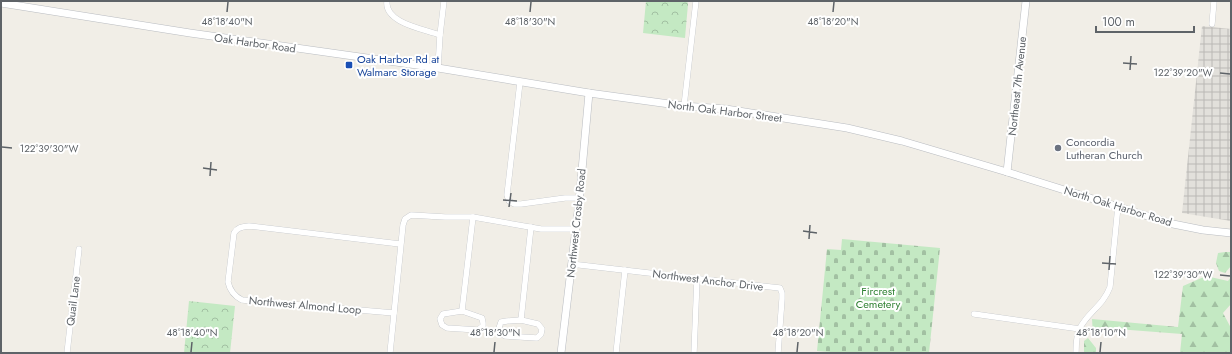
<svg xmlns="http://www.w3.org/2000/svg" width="1232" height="354" font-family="Jost,sans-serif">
<defs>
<pattern id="industrial-grid" width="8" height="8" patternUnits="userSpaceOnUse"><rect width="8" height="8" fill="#e2e0db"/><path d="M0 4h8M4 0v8" fill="none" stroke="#bab9b5"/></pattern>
<pattern id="forest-firs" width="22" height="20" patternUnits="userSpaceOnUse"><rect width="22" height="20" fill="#c4e9c3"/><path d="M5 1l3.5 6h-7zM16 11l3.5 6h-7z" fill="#a2c0a2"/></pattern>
<pattern id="cemetery-stones" width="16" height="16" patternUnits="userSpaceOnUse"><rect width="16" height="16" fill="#c4e9c3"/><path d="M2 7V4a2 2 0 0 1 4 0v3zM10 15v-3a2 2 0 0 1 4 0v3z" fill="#a2c0a2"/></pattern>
<pattern id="park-crowns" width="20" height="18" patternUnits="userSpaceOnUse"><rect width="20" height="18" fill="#c4e9c3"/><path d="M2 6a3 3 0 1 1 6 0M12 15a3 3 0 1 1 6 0" fill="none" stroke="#a2c0a2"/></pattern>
</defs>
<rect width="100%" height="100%" fill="#f1eee7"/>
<polygon fill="url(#industrial-grid)" points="1202,26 1231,29 1231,221 1182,213"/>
<g fill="url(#forest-firs)">
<polygon points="1225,252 1231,252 1231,266 1225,273 1219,271 1216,263 1218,253"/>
<polygon points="1206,276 1228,281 1231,277 1231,304 1223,313 1231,328 1231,353 1180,353 1182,334 1104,328 1101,329 1099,335 1093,334 1092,319 1178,327 1183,286"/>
<polygon points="1088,338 1096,348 1096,353 1084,353 1084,341"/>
</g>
<polygon fill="url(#cemetery-stones)" points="842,239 940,248 929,353 843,353 817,351 827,249 841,250"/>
<g fill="url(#park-crowns)">
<polygon points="646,1 687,1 688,4 685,38 643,33"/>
<polygon points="189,301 235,306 230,353 184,353"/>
</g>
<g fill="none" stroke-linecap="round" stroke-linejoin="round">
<g stroke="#b9bcc1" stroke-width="6">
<g id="minor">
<path d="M387,1C384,23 424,29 440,35"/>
<polyline points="1212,24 1214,1"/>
<polyline points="438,68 440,35 444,1"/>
<polyline points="520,82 507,195 509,201 514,204 521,204 565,198 579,198"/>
<polyline points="684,106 696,1"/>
<polyline points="571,264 780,288 782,293 782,299 778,353"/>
<polygon points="462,311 482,318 483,323 483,326 478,330 447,328 442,325 440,319 443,314"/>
<polyline points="462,311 473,217"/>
<path d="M394,313L242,300C234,296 230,291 228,282L234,233C238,227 242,227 249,226L400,244"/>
<polyline points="974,314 1080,329"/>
<polygon points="521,320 538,324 542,329 541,334 537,338 505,336 500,333 499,328 501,322 507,321"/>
<polyline points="521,320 531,227"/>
<polyline points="67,353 79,249"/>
<polyline points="390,353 403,225 405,219 411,215 445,217 473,217 541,229 575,229"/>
<polyline points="616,353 625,270"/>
<polyline points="694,353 697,279"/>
<path d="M1076,353C1076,345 1076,335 1080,328C1088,312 1103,306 1110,287L1118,206"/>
</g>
</g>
<g stroke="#b9bcc1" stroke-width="8">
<g id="tertiary">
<polyline points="1,3 190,33 438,68 589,93 684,106 726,109 847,128 902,141 1007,172 1173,224 1203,230 1231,233"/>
<polyline points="1007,172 1026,1"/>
<polyline points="561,353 579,203 589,93"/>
</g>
</g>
<use href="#minor" stroke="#fff" stroke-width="5.5"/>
<use href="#tertiary" stroke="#fff" stroke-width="7"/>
</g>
<path fill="none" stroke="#5e6368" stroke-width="1.5" d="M227,12L228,2M530,12L531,2M833,12L834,2M1123,63L1137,64M1130,70L1131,56M1220,73L1230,74M2,147L12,148M203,168L217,170M210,176L211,162M503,200L517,201M509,207L511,193M803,231L817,233M809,239L810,225M1102,263L1116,264M1109,270L1110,256M1220,275L1230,276M191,352L192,342M494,352L495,342M797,352L798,342M1100,352L1101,342"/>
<rect fill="#1a4fb4" stroke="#fff" stroke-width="1.5" x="345" y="61" width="8" height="8" rx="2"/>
<circle fill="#6b7280" stroke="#fff" stroke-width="1.5" cx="1058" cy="148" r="4"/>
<g text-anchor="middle" stroke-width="4" stroke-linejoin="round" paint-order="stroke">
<g font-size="11" fill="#5e6368" stroke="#fff">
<text transform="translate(255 43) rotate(8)" y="4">Oak Harbor Road</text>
<text transform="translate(1017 86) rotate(-84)" y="4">Northeast 7th Avenue</text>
<text transform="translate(725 111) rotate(7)" y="4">North Oak Harbor Street</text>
<text transform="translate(1118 206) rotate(17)" y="4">North Oak Harbor Road</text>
<text transform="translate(576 223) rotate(-84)" y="4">Northwest Crosby Road</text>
<text transform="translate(708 280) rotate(7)" y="4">Northwest Anchor Drive</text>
<text transform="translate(73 301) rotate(-83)" y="4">Quail Lane</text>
<text transform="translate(305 305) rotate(5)" y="4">Northwest Almond Loop</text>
</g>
<g font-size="11" fill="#164399" stroke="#fff" text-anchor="start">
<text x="357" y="63">Oak Harbor Rd at<tspan x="357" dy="13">Walmarc Storage</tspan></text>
</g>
<g font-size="11" fill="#5b616d" stroke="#fff" text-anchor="start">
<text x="1066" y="146">Concordia<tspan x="1066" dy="13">Lutheran Church</tspan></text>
</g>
<g font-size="11" fill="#318234" stroke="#fff">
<text x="878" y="295">Fircrest<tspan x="878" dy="13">Cemetery</tspan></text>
</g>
</g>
<g font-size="10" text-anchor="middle" fill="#5e6368" stroke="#fff" stroke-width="4" stroke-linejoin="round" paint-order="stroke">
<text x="227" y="25">48°18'40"N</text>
<text x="530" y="25">48°18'30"N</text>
<text x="833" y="25">48°18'20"N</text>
<text x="1183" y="76">122°39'20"W</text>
<text x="49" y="152">122°39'30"W</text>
<text x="1183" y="278">122°39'30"W</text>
<text x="192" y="336">48°18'40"N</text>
<text x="495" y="336">48°18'30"N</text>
<text x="798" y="336">48°18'20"N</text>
<text x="1101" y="336">48°18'10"N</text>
</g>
<rect width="1232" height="354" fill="none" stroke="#5e6368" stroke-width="4"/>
<path d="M1096 26v6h98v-6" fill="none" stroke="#5e6368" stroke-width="2"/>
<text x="1102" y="26" font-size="12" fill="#5e6368" stroke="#ffffff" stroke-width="3" paint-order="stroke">100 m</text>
</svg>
